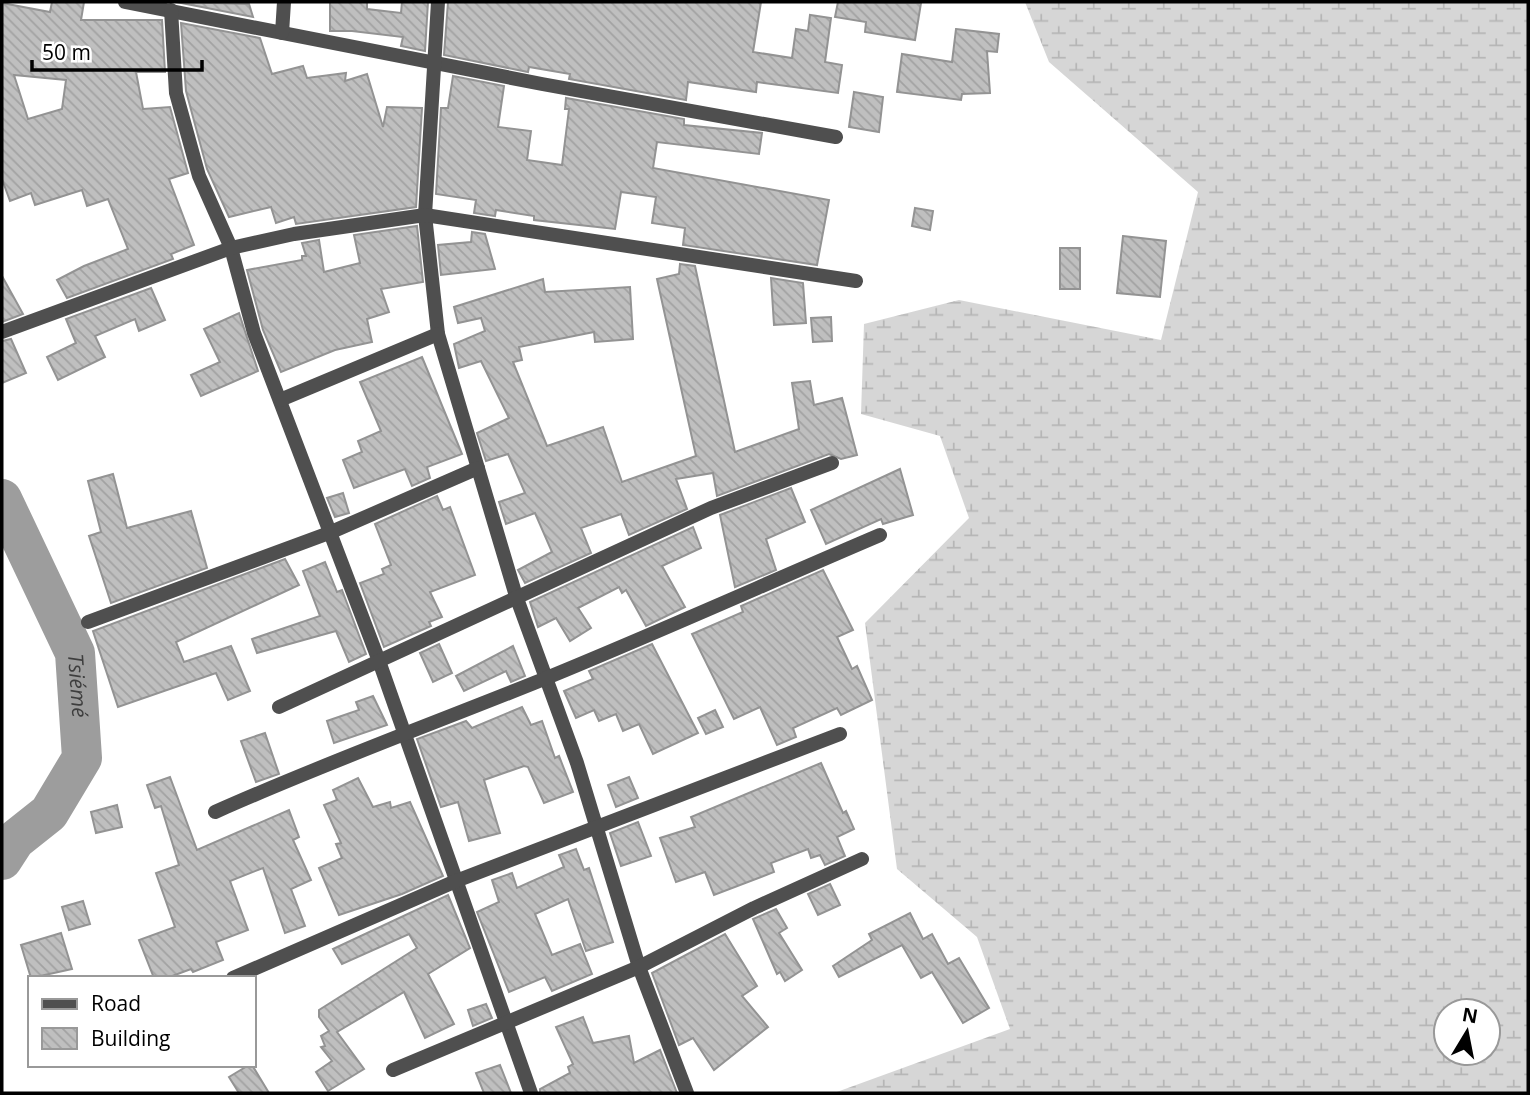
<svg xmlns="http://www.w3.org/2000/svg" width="1530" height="1095" font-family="'Open Sans',sans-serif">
<defs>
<pattern id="wetland-marsh" width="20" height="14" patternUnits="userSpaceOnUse" patternTransform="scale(1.75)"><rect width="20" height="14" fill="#d6d6d6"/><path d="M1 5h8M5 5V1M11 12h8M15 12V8" fill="none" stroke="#b6b6b6"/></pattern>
<pattern id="building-back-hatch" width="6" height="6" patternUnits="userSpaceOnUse" patternTransform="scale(1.75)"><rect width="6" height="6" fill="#bfbfbf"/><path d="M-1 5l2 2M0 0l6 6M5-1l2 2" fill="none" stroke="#a2a2a2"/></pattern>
</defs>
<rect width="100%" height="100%" fill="#fff"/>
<path fill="url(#wetland-marsh)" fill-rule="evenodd" d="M1025,2H1528V1093H834L1010,1029L977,937L897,869L865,623L969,518L940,436L861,414L864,324L959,300L1161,340L1198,192L1049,62ZM1446,1011H1488V1053H1446Z"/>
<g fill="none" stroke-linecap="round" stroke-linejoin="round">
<path stroke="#9d9d9d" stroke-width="40" id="s1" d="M2,499L75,653L82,758L49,813L15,840L2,860"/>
</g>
<g fill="url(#building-back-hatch)" stroke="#939393" stroke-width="2" fill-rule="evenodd">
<path d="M52,2H84L81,20H162L165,72H136L143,109L170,107L188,173L169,179L194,245L171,254L173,259L67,298L57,280L84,266L128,249L108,199L87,206L82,190L35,205L31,193L10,201L2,179V3L50,12ZM14,75L66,80L62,109L28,119Z"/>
<polygon points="176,2 249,4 253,17"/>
<polygon points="330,2 367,2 367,9 401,13 402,2 428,2 425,51 401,46 403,37 352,31 330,31"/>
<polygon points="448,2 761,2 753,52 792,58 796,29 808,31 810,15 831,18 825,62 842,65 838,93 757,82 756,92 688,82 686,100 569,79 570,74 529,67 528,72 444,55"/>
<polygon points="838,2 921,3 915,40 865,32 866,22 835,17"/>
<polygon points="181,23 260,38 272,74 303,66 307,78 346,73 345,81 367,74 383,127 387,107 422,108 416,207 296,224 294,217 276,223 271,207 229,217 207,169 186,91"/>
<polygon points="956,29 999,34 997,52 987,51 990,93 962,94 961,100 897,92 902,54 952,62"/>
<polygon points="453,76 504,86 498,127 531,131 527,160 562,165 569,109 565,109 566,98 684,119 684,125 762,133 759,154 657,142 653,168 829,200 817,265 683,245 685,228 652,223 656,197 621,192 615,229 534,220 534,216 496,210 495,216 474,213 476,200 436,194 441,108 448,108"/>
<polygon points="854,92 883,97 879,132 849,127"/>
<polygon points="915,208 933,211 930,230 912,226"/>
<polygon points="417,226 423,282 381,289 389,312 367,319 372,342 335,350 281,372 263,330 247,270 302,260 302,256 306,256 302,243 319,240 324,272 360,263 354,235"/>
<polygon points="472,232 485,234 495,269 441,275 438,245 471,242"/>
<polygon points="1123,236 1166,241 1160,297 1117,293"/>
<rect x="1060" y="248" width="20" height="41"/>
<polygon points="680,264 695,266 735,452 799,429 792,383 810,381 814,405 842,398 857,455 841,459 829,454 717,496 713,473 676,479 687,509 629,535 621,514 581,528 591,553 525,583 518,570 552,552 535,513 506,524 499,502 525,493 508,454 486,461 477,433 509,418 481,361 459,368 454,344 485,331 481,318 458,323 454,307 543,279 545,292 630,287 633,339 595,342 594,332 519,347 522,360 513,362 547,446 603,427 622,482 696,456 657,279 679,274"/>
<polygon points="2,276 23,314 2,322"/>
<polygon points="771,278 803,283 806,323 774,325"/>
<polygon points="151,288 165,320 139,331 135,319 95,336 105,357 58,380 47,357 76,343 66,319"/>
<polygon points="239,313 258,371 201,396 191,375 220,362 204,329"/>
<polygon points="831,317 832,341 813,342 811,318"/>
<polygon points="11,339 26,373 2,383 2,341"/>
<polygon points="422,357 462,454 427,467 430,478 412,486 405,469 354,488 343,460 362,452 358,441 381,431 360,382"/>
<polygon points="900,469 913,515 883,524 881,519 826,544 811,510"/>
<polygon points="113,474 127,528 191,511 207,568 111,603 89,536 101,532 88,481"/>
<polygon points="791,488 805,522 766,539 776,570 735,587 720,515"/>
<polygon points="343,493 349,513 335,517 327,498"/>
<polygon points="437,496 443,510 450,507 475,575 430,592 442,617 429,622 431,626 384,647 360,583 384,574 382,569 391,565 375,524"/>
<polygon points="693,527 701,548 662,566 685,607 646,626 626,590 622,593 619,587 578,608 591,628 570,641 556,618 538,627 530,602"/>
<polygon points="285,559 299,585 176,642 184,662 231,646 250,691 228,700 216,673 118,707 93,631"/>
<polygon points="325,562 337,592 342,590 366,654 349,662 336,631 257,653 252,639 320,616 303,571"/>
<polygon points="823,570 853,630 837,637 852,669 857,666 872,700 841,715 837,708 793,728 796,737 777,745 760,707 734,719 692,634 743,612 741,606"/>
<polygon points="439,644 452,673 433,682 420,653"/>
<polygon points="652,644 698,733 653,754 639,724 623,731 616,714 599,721 594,710 576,718 564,691 593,679 589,671"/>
<polygon points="513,646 525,676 511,682 506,671 464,691 456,676"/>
<polygon points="373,696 387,725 334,743 327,721 359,710 356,702"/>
<polygon points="522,707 531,725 542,721 555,758 559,756 573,792 544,803 528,767 524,766 484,780 500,833 469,841 458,802 441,807 417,739 466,721 472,728"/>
<polygon points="715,710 723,727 706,734 698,718"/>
<polygon points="265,733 279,774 256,782 241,741"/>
<polygon points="821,763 843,813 846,811 854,829 837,837 845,856 825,865 820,855 811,858 808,849 771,863 774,872 714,895 705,872 676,882 660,838 695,827 691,817"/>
<polygon points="170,777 197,850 289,810 299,837 293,840 311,880 291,889 305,926 285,933 263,868 230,881 248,930 216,942 223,960 193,972 191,969 167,978 154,978 139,940 175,927 156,873 179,865 161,806 155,808 147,785"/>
<polygon points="629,777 638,798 616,807 608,785"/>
<polygon points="358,778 373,807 390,802 391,808 410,802 443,876 402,894 339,915 319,868 342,858 336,844 341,843 324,805 337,800 333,790"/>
<polygon points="117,805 122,827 96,833 91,812"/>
<polygon points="638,822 651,856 621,866 610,833"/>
<polygon points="576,849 584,870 589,868 613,942 586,951 568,899 535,914 552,955 580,944 592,974 552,991 545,977 509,992 477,912 499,902 492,880 512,873 517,888 564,867 559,855"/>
<polygon points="830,884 840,905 818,915 808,894"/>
<polygon points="448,895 470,948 428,974 454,1024 425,1038 404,992 337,1032 364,1069 328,1091 316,1072 332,1061 321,1047 325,1046 321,1036 329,1031 319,1017 319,1010 417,948 409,934 342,964 333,949"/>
<polygon points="83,901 90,924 69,930 62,907"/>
<polygon points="776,909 787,928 779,933 802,970 785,981 780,972 777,974 753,919"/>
<polygon points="910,913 923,939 932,934 948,964 959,958 989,1008 963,1023 932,972 921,978 902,945 839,977 833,966 872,940 869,934"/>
<polygon points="61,933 72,969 31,978 21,945"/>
<polygon points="725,934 757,986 742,996 768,1027 714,1070 693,1038 679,1045 652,973"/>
<polygon points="486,1004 492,1018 473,1026 468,1010"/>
<polygon points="583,1017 593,1043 629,1036 634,1063 660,1050 677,1093 540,1093 540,1089 570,1073 568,1067 573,1064 556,1027"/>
<polygon points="249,1065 252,1065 269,1093 239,1093 229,1077"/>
<polygon points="500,1065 511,1093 484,1093 476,1073"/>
</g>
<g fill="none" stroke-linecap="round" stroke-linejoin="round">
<g stroke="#4f4f4f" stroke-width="14">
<polyline points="125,2 542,84 836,137"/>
<polyline points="438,2 425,215 438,334 516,596 577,763 639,967 687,1093"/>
<polyline points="171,10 176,93 199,176 231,248 254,333 379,661 531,1093"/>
<polyline points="282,33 284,2"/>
<polyline points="2,332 231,248 294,234 425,215 856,281"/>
<polyline points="280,400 438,334"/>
<polyline points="88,622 329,533 478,468"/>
<polyline points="279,707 711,508 832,463"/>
<path d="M215,812C320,765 427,726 534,683C650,636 765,584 880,535"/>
<polyline points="233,978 456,881 840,734"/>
<polyline points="393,1070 639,967 754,908 862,859"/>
</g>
</g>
<g text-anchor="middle" stroke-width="6" stroke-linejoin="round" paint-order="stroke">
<g font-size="21" font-style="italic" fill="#3e3e3e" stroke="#fff">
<text dy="7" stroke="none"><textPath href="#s1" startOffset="203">Tsiémé</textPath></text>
</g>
</g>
<rect width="1530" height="1095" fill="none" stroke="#000000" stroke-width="7"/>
<rect x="28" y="976" width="228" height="91" fill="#ffffff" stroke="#999999" stroke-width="2"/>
<rect x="42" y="999" width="35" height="10" fill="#4f4f4f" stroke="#999999" stroke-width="2"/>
<text x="91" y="1011" font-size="21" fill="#000000">Road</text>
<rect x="42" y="1028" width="35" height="21" fill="url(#building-back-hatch)" stroke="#999999" stroke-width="2"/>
<text x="91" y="1046" font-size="21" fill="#000000">Building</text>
<g transform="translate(1467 1032) rotate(10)"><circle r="33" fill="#ffffff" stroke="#999999" stroke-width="2"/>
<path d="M0-5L12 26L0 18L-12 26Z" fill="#000000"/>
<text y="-10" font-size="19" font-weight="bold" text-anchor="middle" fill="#000000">N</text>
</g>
<path d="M32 60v10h170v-10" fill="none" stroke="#000000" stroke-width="3.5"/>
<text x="42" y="60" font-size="21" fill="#000000" stroke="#ffffff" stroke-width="5" paint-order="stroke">50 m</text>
</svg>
